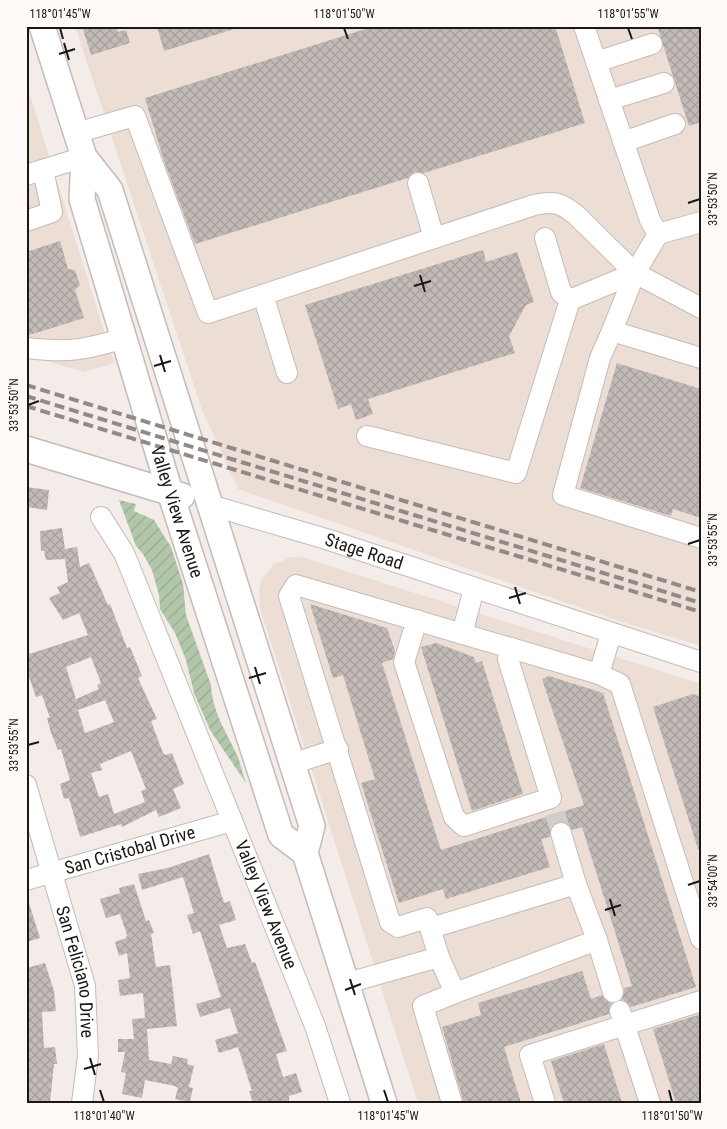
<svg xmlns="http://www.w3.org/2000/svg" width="727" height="1129" font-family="'Roboto Condensed',sans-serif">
<defs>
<pattern id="garden-furrows" width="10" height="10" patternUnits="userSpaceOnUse" patternTransform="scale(1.25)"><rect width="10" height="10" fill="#b2c7aa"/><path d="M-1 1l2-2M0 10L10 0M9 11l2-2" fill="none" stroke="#98aa92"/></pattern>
<pattern id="building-cross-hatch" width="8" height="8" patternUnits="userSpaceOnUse" patternTransform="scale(1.25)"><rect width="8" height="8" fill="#c2bab6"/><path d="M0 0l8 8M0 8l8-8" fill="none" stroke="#a69f9c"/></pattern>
</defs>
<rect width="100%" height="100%" fill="#f4ece8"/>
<g fill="#ecddd5">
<polygon points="75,26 701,26 701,646 619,621 238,489 202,410"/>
<polygon points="26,82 114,363 84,372 26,355"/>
<polygon points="292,557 302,557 701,684 701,1103 418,1103 260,608 259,589 262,579 274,564"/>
</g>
<path fill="url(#garden-furrows)" d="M119,500L136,504L134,511L154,520L171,547L183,584L186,615L211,685C212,712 227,733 238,757C241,766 243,775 246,783L210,730L194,693L186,660L175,633L160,609L159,595L152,570L143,554L136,546Z"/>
<g fill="url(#building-cross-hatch)" fill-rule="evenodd">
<polygon points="82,26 116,26 118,32 126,30 130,43 91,55"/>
<polygon points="157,26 233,26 234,29 164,51"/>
<polygon points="375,26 555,26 585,123 424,173 414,172 408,178 195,244 164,161 145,98"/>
<polygon points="657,26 701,26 701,122 689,126"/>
<polygon points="60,241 68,269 75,270 80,285 75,290 84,318 26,336 26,252"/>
<polygon points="483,250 486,262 517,252 534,302 526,305 509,336 515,353 368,399 373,414 356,420 351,404 338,409 305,305"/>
<polygon points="617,363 701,389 701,518 673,509 671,516 580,488"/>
<polygon points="26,487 49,490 47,510 26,507"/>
<path d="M62,528L65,549L77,547L80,567L89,563L108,605L110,604L127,648L130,647L142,676L138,678L157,719L151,721L163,753L165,755L172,753L184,784L173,789L181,808L159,817L156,810L122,827L121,824L80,837L69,798L64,799L60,784L70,780L61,749L58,750L51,733L47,718H50L42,695L36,697L26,668V655L88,635L79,613L63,620L49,598L60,593L57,587L68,582L65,559L46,560L44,551H41L40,531ZM91,657L101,683L97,685L99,689L76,699L66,667ZM105,700L114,722L85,733L78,710ZM131,751L146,789L141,791L145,802L114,814L108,794L99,797L91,773L102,770L100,764Z"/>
<polygon points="310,604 387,628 395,651 393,659 382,663 441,850 584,805 542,679 549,676 603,693 696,987 631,1007 622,999 624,988 632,986 582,827 572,830 563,821 552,825 550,837 541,839 550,867 446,899 443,889 399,903 361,783 375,779 343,675 333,678"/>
<polygon points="436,643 474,657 476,663 482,661 523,794 472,811 421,647"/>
<polygon points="693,694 701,697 701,849 698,849 653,707"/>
<polygon points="209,854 224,903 230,901 236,920 219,925 227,948 245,944 252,963 255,962 287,1051 276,1054 283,1077 296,1073 302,1092 289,1096 289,1103 253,1103 249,1091 252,1091 238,1047 219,1053 215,1040 238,1033 230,1008 200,1017 196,1004 221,997 200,931 193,934 187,915 194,913 183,877 142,890 138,874 168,868"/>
<polygon points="134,884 146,921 149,920 154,933 151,934 156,967 170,965 177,1026 147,1029 149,1060 171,1064 173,1056 188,1059 187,1064 194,1066 189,1087 193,1088 190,1102 175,1099 178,1088 175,1086 145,1080 142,1098 122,1094 126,1073 121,1072 125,1052 118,1052 118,1039 134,1039 132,1019 145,1018 143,993 120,996 118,980 130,978 127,953 119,956 115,942 126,938 127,935 120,914 106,918 100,899 120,893 119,888"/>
<polygon points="29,903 40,938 26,942 26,904"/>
<polygon points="45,963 54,991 56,1011 42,1012 44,1048 55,1047 57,1064 54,1064 50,1103 26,1102 26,968"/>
<polygon points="582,971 591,999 602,995 611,1004 609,1014 504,1047 521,1103 464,1103 442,1027 481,1015 478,1003"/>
<polygon points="701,1014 701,1103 676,1103 653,1029"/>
<polygon points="604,1044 622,1103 564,1103 551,1061"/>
</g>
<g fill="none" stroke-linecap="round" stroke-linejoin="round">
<polyline stroke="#d3ccc9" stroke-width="20" stroke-dasharray="20 10" stroke-linecap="butt" points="555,813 561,833"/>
<g stroke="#c4bcb8" stroke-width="22">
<g id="minor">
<polyline points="584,26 650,220 658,234 635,273 612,331 701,358"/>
<polyline points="596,62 652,44"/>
<polyline points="609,100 664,83"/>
<path d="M76,133L135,116L208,313L534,205C552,201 561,202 576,215L635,273L701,308"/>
<polyline points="623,142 675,124"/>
<polyline points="26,175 84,157"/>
<polyline points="418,183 434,238"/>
<polyline points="26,221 52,212 43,170"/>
<polyline points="658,234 701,222"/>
<polyline points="545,238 561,292 570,300"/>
<polyline points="263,295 287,373"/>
<polyline points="612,331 600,358 563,495 701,538"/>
<path d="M28,348C68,353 85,350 124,338"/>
<polyline points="367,436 516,473 570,300 635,273"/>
<path id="s1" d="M210,505L326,539L701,662"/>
<path id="s2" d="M101,517L124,553L315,1026L340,1103"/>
<polyline points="417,620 404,662 454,817 464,826 551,798 508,659 512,648"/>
<polyline points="462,634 474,589"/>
<polyline points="599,674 611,634"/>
<polyline points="291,764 338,749"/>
<path id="s3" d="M26,785L85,986L88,1056L82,1103"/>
<polyline points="561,833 576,884"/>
<path id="s4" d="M26,880L232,821"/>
<polyline points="431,928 576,884 597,940 455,993"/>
<polyline points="597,940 613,992"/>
<polyline points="439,957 427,918 398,927 390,922 289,596 296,585 599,674 620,684 701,939"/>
<polyline points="347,983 439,957 455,993 423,1006 452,1103"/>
<polyline points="620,1011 650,1103"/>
<polyline points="545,1103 530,1055 701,1001"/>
</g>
</g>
<g stroke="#c4bcb8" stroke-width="28">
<g id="major">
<polyline points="42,26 84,157 110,190 312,826 305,853 384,1103"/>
<path id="s5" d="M84,157L82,199L170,492L281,835L305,853"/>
<polyline points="26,449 182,496"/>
</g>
</g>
<use href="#minor" stroke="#fff" stroke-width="20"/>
<use href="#major" stroke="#fff" stroke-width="25"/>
<g stroke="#908b88" stroke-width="4" stroke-dasharray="10 5" stroke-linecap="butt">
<polyline points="26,385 701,592"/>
<polyline points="26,396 701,603"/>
<polyline points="26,406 701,612"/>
</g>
</g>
<path fill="none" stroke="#1b1917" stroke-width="2" d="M60,28L63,39M344,28L348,39M628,28L632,39M64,43L69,60M59,54L75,49M688,203L700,199M420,275L425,292M414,286L431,281M160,355L165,372M154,366L171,361M28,405L39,401M688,544L700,540M515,587L520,604M509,598L526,593M255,667L260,684M249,678L266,673M28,745L39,742M688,885L700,881M610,899L615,916M605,910L621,905M350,979L355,995M345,990L361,984M90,1058L95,1075M84,1069L101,1064M100,1090L104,1102M384,1090L388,1102M669,1090L672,1102"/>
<g text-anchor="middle" stroke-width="4.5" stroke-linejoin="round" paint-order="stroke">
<g font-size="18" fill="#1b1917" stroke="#fffaf8">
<text dy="6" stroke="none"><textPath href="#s5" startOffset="369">Valley View Avenue</textPath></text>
<text dy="6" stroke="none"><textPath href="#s1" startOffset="161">Stage Road</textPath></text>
<text dy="6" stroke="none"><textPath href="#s4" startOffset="108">San Cristobal Drive</textPath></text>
<text dy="6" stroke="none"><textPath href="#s2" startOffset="422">Valley View Avenue</textPath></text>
<text dy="6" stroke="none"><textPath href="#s3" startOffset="194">San Feliciano Drive</textPath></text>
</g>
</g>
<rect width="727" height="1129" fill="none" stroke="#fffaf8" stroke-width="55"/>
<rect x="28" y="28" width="672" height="1074" fill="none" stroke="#1b1917" stroke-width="2"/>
<g font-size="12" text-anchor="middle" fill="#1b1917">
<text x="60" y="18">118°01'45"W</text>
<text x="344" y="18">118°01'50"W</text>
<text x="628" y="18">118°01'55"W</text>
<text transform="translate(713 199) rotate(-90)" y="4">33°53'50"N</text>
<text transform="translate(14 405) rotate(-90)" y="4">33°53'50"N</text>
<text transform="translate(713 540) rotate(-90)" y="4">33°53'55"N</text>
<text transform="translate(14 745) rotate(-90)" y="4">33°53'55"N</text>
<text transform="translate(713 881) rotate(-90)" y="4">33°54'00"N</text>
<text x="104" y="1120">118°01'40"W</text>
<text x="388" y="1120">118°01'45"W</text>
<text x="672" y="1120">118°01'50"W</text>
</g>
</svg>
